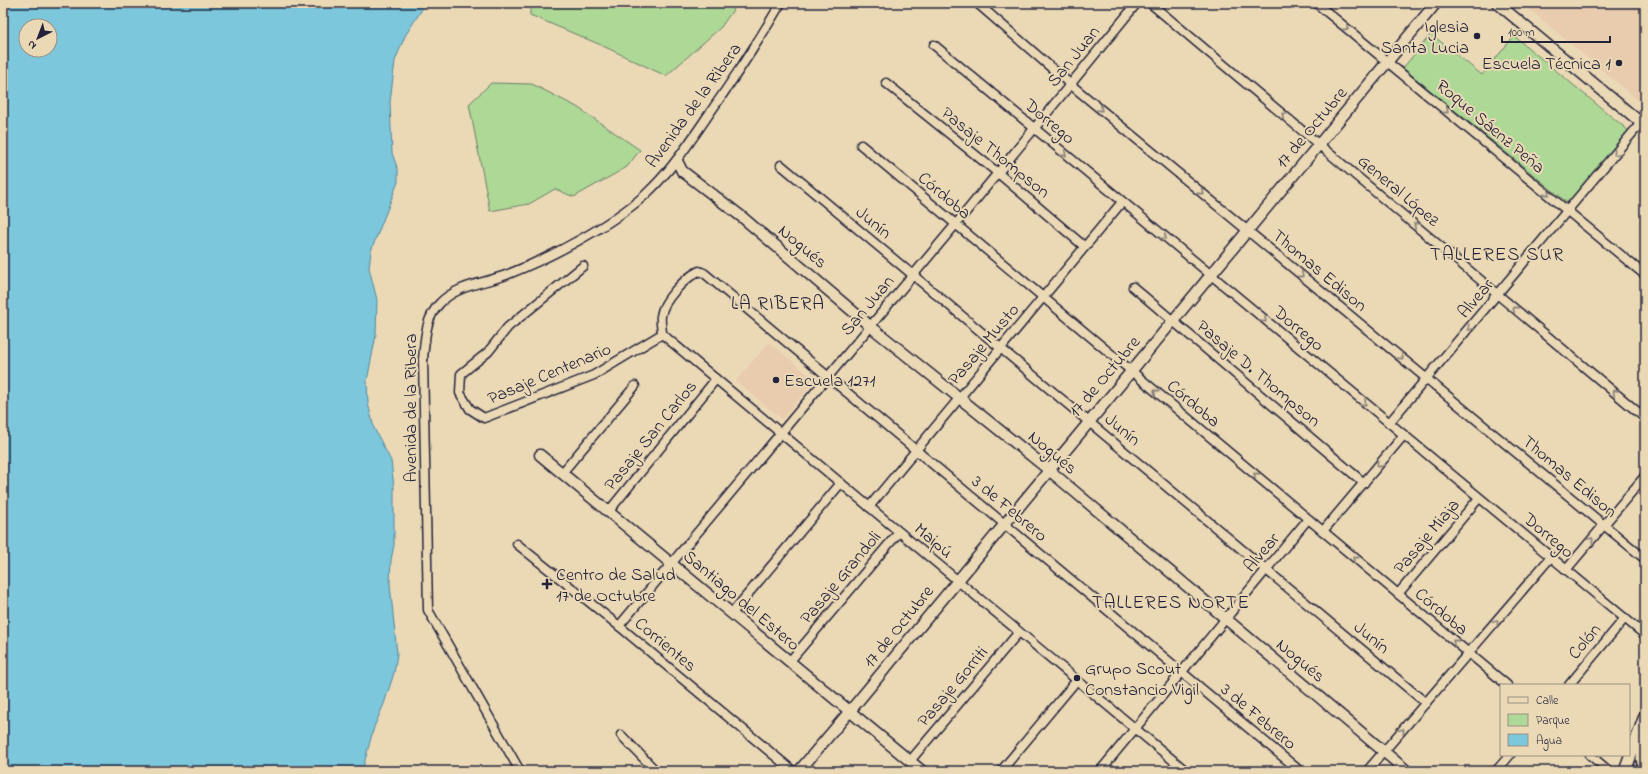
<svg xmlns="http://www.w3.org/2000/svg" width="1648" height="774" font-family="'Indie Flower',sans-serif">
<rect width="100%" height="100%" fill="#ebd9b6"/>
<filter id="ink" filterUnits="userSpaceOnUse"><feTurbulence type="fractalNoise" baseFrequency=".025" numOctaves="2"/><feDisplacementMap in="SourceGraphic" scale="8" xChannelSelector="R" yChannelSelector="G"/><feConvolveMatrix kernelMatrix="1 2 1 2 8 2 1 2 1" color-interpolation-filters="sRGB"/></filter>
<g filter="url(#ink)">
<g fill="#e8ccad">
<polygon points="1522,3 1645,3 1645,98 1641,103"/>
<polygon points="769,342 815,380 782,419 736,381"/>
</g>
<g fill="#aed895" stroke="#687d68">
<polygon points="530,3 738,3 721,27 666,76 601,45 530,15"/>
<polygon points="1431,34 1482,75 1514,36 1629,131 1569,204 1403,68"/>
<polygon points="491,83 532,84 577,107 640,150 627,167 574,197 555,189 529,204 490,211 469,104"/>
</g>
<path fill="#7bc7db" stroke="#57859b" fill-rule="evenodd" d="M3,3H426L405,36L395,61L390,102L392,153L398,170V182L371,251L369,268L377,300L376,335L367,381L368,403L374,428L391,461L394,487V545L391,560L390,584L397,654L394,673L384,704L374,727L362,771H3ZM26,26H50V50H26Z"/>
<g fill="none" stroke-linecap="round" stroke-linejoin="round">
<g stroke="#22223b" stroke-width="11">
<g id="minor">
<polyline points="977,3 1070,84 1645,559"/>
<polyline points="1150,3 1645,418"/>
<polyline points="1316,3 1645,275"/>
<polyline points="934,45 1645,635"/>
<polyline points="886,83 998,173 1085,247"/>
<polyline points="861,145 1507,685"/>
<polyline points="781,165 1426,703"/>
<polyline points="583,266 508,327 488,352 461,374 460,393 470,409 484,418 594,375 662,334"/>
<polyline points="1133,287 1364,483"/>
<path d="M662,334C662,328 660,321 661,316C663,300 685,278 699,271L704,273L1300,771"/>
<polyline points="662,334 1186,771"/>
<polyline points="1389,423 1645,118"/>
<polyline points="562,473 635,386"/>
<polyline points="869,507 1122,202"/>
<polyline points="609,511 716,379"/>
<polyline points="1323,531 1404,435"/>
<polyline points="517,544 619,626 793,771"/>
<polyline points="1566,570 1645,476"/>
<polyline points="1398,594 1479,498"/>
<polyline points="732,613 841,483"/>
<polyline points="619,626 956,224 1137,3"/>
<polyline points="790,661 899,532"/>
<polyline points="1569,685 1625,618"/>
<polyline points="621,735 656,771"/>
<polyline points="1590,755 1609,771"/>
<polyline points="910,761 1019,632"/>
<path d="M520,771L428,610L423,359C425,340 425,318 440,303C457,285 485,283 506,275C550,258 610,226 645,195C670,172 688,145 707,117C733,80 758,42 781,3"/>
<polyline points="1001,771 1077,680"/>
<polyline points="1100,771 1308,519"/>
<polyline points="1367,771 1551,557"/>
<polyline points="1496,771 1510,755"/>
</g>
</g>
<g stroke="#22223b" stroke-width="13">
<g id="tertiary">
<polyline points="1497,3 1645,126"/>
<polyline points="677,161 682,171 742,217 870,326 1049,470 1407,771"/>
<polyline points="540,455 922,771"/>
<polyline points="799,771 850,711 1436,3"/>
</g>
</g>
<g stroke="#22223b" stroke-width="14">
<g id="secondary">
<polyline points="1643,740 1642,759 1645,771"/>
<polyline points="1625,771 1645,716"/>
</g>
</g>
<use href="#minor" stroke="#ebd9b6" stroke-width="8"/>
<use href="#tertiary" stroke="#ebd9b6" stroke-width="10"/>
<use href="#secondary" stroke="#ebd9b6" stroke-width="11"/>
</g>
<defs><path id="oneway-chevron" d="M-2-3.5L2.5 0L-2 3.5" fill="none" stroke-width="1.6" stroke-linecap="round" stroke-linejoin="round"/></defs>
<g stroke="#867e78">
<use href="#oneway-chevron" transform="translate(1346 28) rotate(40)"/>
<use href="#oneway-chevron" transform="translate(1100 109) rotate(40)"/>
<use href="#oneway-chevron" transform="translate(1446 111) rotate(40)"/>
<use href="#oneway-chevron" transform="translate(1284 115) rotate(-140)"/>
<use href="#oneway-chevron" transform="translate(1616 153) rotate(130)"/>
<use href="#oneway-chevron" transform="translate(1064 154) rotate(40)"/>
<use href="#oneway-chevron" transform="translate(1201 192) rotate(40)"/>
<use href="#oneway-chevron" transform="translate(1547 193) rotate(40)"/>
<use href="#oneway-chevron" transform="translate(1416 225) rotate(-140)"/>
<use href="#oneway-chevron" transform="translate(1164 237) rotate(40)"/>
<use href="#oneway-chevron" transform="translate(1301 275) rotate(40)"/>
<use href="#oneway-chevron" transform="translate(1515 309) rotate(-140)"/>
<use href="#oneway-chevron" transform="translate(1264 320) rotate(40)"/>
<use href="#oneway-chevron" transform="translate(1470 328) rotate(130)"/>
<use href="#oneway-chevron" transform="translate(1401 357) rotate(40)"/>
<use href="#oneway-chevron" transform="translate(1156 392) rotate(-140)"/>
<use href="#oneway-chevron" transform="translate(1615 392) rotate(-140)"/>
<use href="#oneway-chevron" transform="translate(1364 403) rotate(40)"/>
<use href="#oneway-chevron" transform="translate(1379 465) rotate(130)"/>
<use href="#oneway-chevron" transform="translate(1256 475) rotate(-140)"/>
<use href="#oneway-chevron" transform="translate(1591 540) rotate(-50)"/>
<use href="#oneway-chevron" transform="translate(1355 559) rotate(-140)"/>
<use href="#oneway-chevron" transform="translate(1496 622) rotate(-49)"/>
<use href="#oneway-chevron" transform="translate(1455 642) rotate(-140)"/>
<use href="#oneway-chevron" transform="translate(1402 731) rotate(-49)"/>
</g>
</g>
<g fill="#22223b" stroke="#ebd9b6" stroke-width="1.5">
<circle cx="1477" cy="36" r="4"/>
<circle cx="1619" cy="63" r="4"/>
<circle cx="776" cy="380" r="4"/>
<path d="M545 578h4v4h4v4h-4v4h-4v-4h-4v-4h4z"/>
<circle cx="1077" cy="678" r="4"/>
</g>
<g text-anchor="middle" stroke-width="4" stroke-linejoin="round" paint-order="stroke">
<g font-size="18" fill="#22223b" stroke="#ebd9b6" text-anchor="start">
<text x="1469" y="32" text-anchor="end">Iglesia<tspan x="1469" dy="21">Santa Lucia</tspan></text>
<text x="1611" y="69" text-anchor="end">Escuela Técnica 1</text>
<text x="784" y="386">Escuela 1271</text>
<text x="556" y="580">Centro de Salud<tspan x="556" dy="21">17 de Octubre</tspan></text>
<text x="1085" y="674">Grupo Scout<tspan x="1085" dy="21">Constancio Vigil</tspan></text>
</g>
<g font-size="18" fill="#22223b" stroke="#ebd9b6">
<text transform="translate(1073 56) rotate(-51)" y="6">San Juan</text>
<text transform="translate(693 105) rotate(-54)" y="6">Avenida de la Ribera</text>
<text transform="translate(1050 121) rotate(40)" y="6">Dorrego</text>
<text transform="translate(1491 126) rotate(40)" y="6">Roque Sáenz Peña</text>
<text transform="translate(1311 127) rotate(-50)" y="6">17 de Octubre</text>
<text transform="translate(996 152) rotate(39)" y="6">Pasaje Thompson</text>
<text transform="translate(1399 190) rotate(40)" y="6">General López</text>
<text transform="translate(945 195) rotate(40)" y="6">Córdoba</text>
<text transform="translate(874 222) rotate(40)" y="6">Junín</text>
<text transform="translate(803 246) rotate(40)" y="6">Nogués</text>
<text transform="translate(1320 270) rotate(40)" y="6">Thomas Edison</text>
<text transform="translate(1475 298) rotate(-50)" y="6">Alvear</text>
<text transform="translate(867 305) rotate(-50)" y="6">San Juan</text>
<text transform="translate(1299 328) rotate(40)" y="6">Dorrego</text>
<text transform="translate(983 344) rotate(-50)" y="6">Pasaje Musto</text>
<text transform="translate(549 373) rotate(-23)" y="6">Pasaje Centenario</text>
<text transform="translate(1259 373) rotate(40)" y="6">Pasaje D. Thompson</text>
<text transform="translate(1104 376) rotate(-50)" y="6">17 de Octubre</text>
<text transform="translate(1194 403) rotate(40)" y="6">Córdoba</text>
<text transform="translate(410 408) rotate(-90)" y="6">Avenida de la Ribera</text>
<text transform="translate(1123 429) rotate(40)" y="6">Junín</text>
<text transform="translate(650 435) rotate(-51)" y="6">Pasaje San Carlos</text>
<text transform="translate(1053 452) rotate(40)" y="6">Nogués</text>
<text transform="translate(1570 476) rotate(40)" y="6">Thomas Edison</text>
<text transform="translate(1010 508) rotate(40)" y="6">3 de Febrero</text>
<text transform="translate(1549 535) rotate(40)" y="6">Dorrego</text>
<text transform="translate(1426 536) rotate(-50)" y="6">Pasaje Miaja</text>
<text transform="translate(934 540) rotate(40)" y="6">Maipú</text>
<text transform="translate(1261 552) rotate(-50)" y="6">Alvear</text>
<text transform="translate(840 577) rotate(-50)" y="6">Pasaje Grandoli</text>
<text transform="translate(742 600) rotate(40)" y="6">Santiago del Estero</text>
<text transform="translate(1442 611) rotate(40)" y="6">Córdoba</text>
<text transform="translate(898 626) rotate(-51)" y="6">17 de Octubre</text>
<text transform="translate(1372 637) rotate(40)" y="6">Junín</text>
<text transform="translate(1584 641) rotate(-50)" y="6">Colón</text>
<text transform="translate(666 644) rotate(40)" y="6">Corrientes</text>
<text transform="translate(1301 660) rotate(40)" y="6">Nogués</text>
<text transform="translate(952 686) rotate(-50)" y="6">Pasaje Gorriti</text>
<text transform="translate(1259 716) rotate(40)" y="6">3 de Febrero</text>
</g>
<g font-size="19" letter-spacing="1" fill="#22223b" stroke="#ebd9b6">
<text x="1497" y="260">TALLERES SUR</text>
<text x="778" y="309">LA RIBERA</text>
<text x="1171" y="608">TALLERES NORTE</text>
</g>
</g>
<rect width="1648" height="774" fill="none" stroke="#ebd9b6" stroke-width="16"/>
<rect x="8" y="8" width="1632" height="758" fill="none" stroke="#22223b" stroke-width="1.5" filter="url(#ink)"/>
<rect x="1500" y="684" width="130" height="72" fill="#ebd9b6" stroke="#9b9085"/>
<rect x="1508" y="697" width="20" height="6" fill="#ebd9b6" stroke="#9b9085"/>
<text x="1536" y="704" font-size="12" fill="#22223b">Calle</text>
<rect x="1508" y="714" width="20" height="12" fill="#aed895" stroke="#9b9085"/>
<text x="1536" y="724" font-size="12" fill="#22223b">Parque</text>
<rect x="1508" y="734" width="20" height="12" fill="#7bc7db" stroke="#9b9085"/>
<text x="1536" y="744" font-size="12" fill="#22223b">Agua</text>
<g transform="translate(38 38) rotate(222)"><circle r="19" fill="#ebd9b6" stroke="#9b9085"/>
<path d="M0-3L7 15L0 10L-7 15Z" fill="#22223b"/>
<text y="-6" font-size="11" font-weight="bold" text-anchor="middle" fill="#22223b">N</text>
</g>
<path d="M1502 36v6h108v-6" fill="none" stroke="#22223b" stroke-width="2"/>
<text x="1508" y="36" font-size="12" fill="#22223b" stroke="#ebd9b6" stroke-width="3" paint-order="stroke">100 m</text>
</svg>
